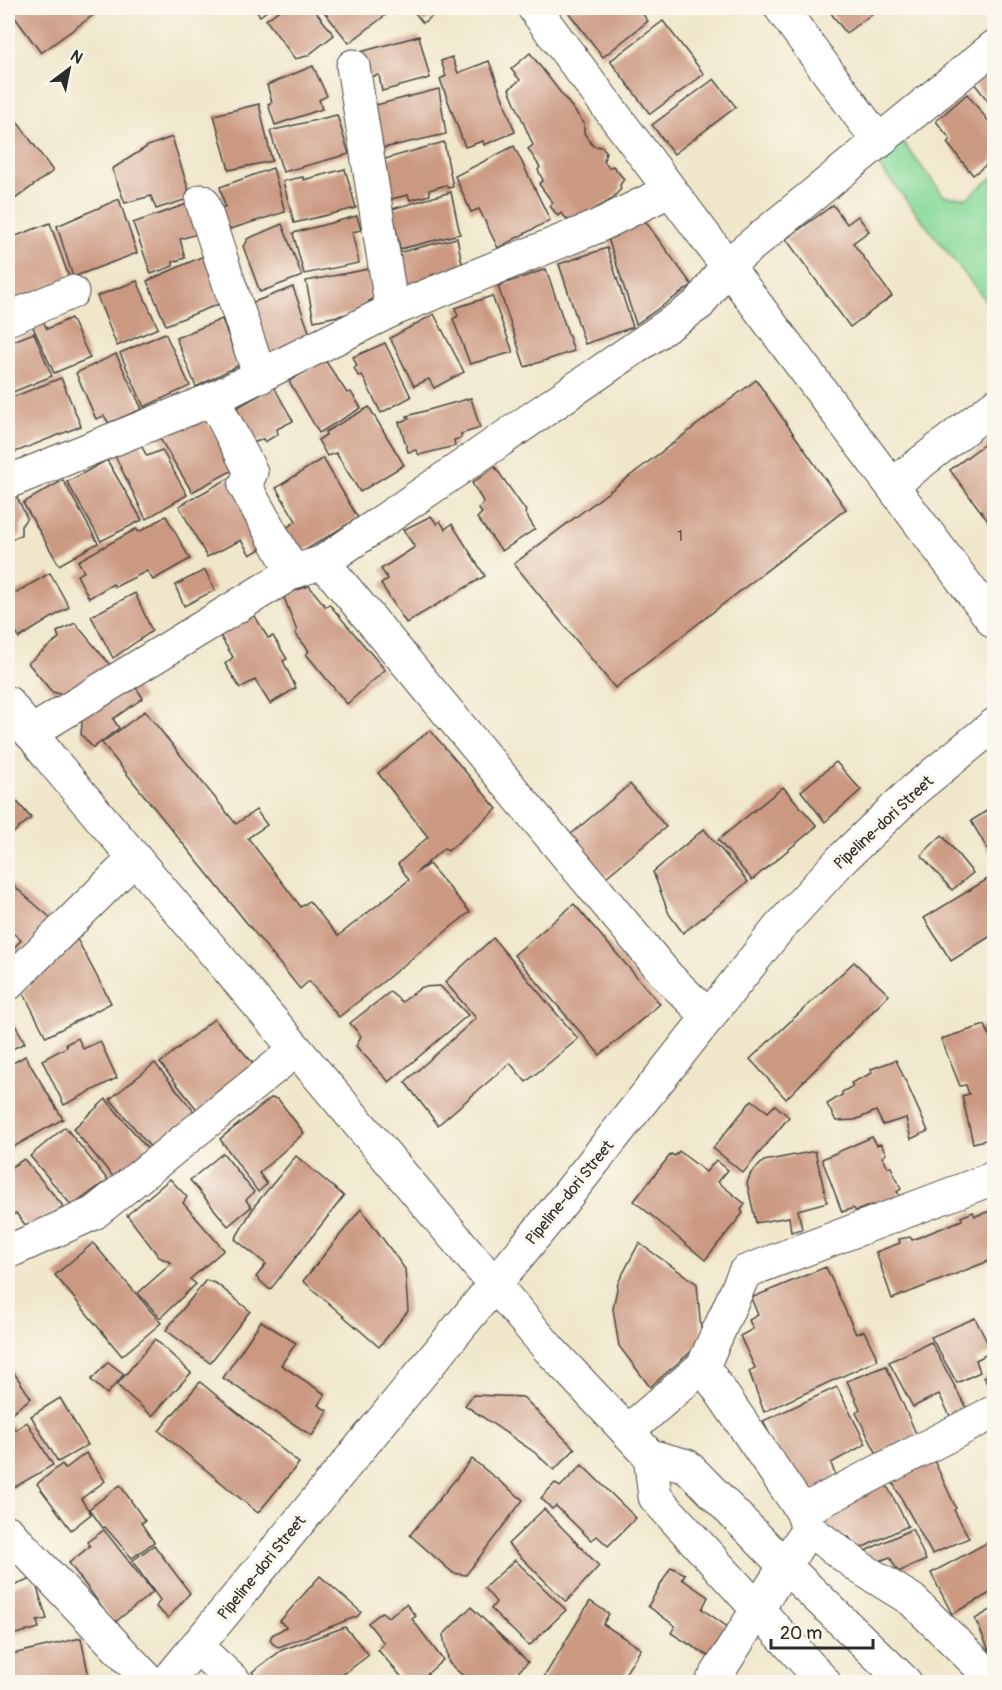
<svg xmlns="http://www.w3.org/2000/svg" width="1002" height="1690" font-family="Pangolin,sans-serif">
<rect width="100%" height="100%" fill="#fbf7ec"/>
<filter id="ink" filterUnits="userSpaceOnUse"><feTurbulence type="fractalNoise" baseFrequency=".0167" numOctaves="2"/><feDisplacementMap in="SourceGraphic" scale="12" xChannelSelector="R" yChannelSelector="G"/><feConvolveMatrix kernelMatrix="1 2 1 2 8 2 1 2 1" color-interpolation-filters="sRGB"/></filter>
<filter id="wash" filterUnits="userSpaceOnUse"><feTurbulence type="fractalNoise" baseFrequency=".008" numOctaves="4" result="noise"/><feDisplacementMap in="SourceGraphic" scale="24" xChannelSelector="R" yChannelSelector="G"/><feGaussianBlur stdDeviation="1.35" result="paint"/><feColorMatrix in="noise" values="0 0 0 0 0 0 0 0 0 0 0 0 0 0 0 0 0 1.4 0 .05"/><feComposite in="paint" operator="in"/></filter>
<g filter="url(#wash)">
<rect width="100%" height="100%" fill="#f0e7cb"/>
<polygon fill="#89da9b" stroke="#5a8263" stroke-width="1.5" points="902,141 944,196 967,198 994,176 994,311 876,162"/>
<g id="blocks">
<g fill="#cb9881">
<polygon points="8,8 103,8 41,53"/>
<polygon points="254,8 271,8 260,16"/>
<polygon points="282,8 313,8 334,35 307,56 295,59 266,20"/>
<polygon points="321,8 388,8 391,11 349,43"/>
<polygon points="411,8 443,8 423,23"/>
<polygon points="565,8 638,8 648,21 603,57"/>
<polygon points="827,8 880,8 846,33"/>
<polygon points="663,21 704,74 650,114 610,61"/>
<polygon points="419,36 430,78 382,91 379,75 369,77 360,52"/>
<polygon points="530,53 584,123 584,133 593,146 602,147 606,151 604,161 609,168 613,166 624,179 620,185 621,189 611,200 571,223 561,213 558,216 550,206 553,203 539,184 543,180 538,170 540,167 528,149 533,145 509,89 520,80 511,69"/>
<polygon points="452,57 458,73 489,61 515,132 484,145 483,141 465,147 440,79 446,76 441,61"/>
<polygon points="313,66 327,96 319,100 322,109 275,125 268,104 272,102 267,85"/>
<polygon points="994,67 994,109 974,83"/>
<polygon points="714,79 736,107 674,154 652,125"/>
<polygon points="439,89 446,134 383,148 372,106"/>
<polygon points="967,94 994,128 994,159 973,175 947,143 950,139 936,121"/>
<polygon points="259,104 272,161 229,170 214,115"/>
<polygon points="8,109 53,171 8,204"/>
<polygon points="337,115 349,154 283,172 270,131"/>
<polygon points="172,137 191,198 156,209 151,196 125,203 112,169 148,146"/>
<polygon points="444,142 453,187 448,188 446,185 429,190 430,195 410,200 408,195 387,200 378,161"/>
<polygon points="514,146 550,220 498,248 479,209 471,212 455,176"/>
<polygon points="273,168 285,212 227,230 219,208 225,207 220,187"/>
<polygon points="345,169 356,208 294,223 283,181 303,177 303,180"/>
<polygon points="451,192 460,234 400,249 392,209"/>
<polygon points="119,199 137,253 73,277 57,226"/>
<polygon points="187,204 197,234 180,239 185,258 173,262 173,266 151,274 133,223"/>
<polygon points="833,205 847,224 858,216 869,231 853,243 892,296 850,327 786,239"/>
<polygon points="357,216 361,230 352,232 359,263 304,274 293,233"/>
<polygon points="642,217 692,285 636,324 608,238"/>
<polygon points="50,223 71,283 8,305 8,239"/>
<polygon points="282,224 302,276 260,292 243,246 247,242 247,239"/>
<polygon points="457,238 463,268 431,275 433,282 404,292 397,253"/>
<polygon points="607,248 633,327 585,344 559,264"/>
<polygon points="206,255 224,302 166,325 147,281"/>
<polygon points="369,269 374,299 369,301 371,309 314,321 306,281"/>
<polygon points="546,269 574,351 525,367 498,286"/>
<polygon points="137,281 158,328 117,346 97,296"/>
<polygon points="293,287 312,340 263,356 246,305"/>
<polygon points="492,296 513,352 470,364 453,319 458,316 455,308"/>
<polygon points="434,314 464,372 434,388 429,379 414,386 390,338"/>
<polygon points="71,318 90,358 54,373 32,325 43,321 47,329"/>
<polygon points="222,319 239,365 196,387 176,338"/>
<polygon points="34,333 52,376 13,392 8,380 8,369 12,367 8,355 8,343"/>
<polygon points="165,333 190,386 144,407 120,353"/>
<polygon points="385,343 411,397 381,413 362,375 358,376 354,368 357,366 353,357"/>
<polygon points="116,354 142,409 109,423 104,416 96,419 76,373"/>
<polygon points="325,360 347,393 351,392 361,408 319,433 289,381"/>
<polygon points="61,378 81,426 8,455 8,399"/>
<polygon points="756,380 846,509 615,688 514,564"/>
<polygon points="274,387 293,421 277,429 278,434 265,442 263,439 251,444 231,411"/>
<polygon points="471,398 480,428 461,434 461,438 454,440 455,446 419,455 416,450 408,452 399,422 409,419 407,416"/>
<polygon points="369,407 404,465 360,492 336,453 327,456 318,440 326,435 325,432"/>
<polygon points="202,413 235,469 192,492 156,432"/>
<polygon points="994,437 994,529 950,470"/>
<polygon points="138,440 147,456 162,450 187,495 146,519 114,454"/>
<polygon points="323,458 358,518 301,553 285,529 296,521 276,488"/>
<polygon points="107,460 142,520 101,541 67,482"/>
<polygon points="495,467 526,511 525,513 535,529 502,551 477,518 482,513 478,508 484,503 472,483"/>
<polygon points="229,478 269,544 250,555 241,540 207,557 179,506"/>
<polygon points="63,480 98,543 59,565 23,503"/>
<polygon points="14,491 27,518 21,526 21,535 8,541 8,493"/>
<polygon points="166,516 190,559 153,580 147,571 115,587 113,584 89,598 77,575 84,572 78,561 136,529 139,532"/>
<polygon points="431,516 437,524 440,521 445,529 452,524 485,576 406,623 381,584 388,579 381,569 415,547 403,530"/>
<polygon points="205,570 215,590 184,606 175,585"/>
<polygon points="50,573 69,607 19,638 8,617 8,597"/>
<polygon points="309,586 326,607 329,604 385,670 347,704 306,654 309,651 295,633 297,631 283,595"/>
<polygon points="135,593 152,631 113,658 91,616"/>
<polygon points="253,613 268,638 273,636 287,659 283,661 296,688 270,704 255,680 240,688 225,664 233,657 219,634"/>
<polygon points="75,623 111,666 70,696 52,692 28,663 59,638 57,632"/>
<polygon points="131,680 143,698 113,719 119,728 93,748 81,734 83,714"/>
<polygon points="145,711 236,824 256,810 267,825 248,838 301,907 309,901 338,936 409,880 398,864 428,837 378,773 430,730 497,809 448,851 444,848 416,873 429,864 470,912 339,1017 309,981 300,989 102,743"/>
<polygon points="836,762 861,790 825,822 801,791"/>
<polygon points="630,784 666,827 606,877 570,835"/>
<polygon points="783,787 817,826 752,880 718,840"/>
<polygon points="8,791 31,818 8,837"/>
<polygon points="994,806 994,853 991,855 971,821"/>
<polygon points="704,829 748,882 683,933 669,914 653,872"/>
<polygon points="942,835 973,873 952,890 921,855"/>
<polygon points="994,875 994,934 951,961 924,918"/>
<polygon points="8,881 52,919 17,957 12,954 12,950 21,940 8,929"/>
<polygon points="574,904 660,1004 600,1055 514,955"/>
<polygon points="493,938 578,1039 526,1082 510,1063 438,1125 405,1082 476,1018 445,982"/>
<polygon points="77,939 111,1003 46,1037 23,992"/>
<polygon points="854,962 889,995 786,1099 750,1059"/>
<polygon points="440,986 468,1015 389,1082 356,1046 361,1036 350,1023 390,992 402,1002 422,987"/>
<polygon points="8,1012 25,1043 8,1051"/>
<polygon points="214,1019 252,1062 246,1075 199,1112 160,1063"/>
<polygon points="985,1025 994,1047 994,1138 973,1143 962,1096 969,1094 966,1085 960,1086 941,1039"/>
<polygon points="78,1038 83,1049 100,1041 117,1078 64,1105 42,1060 67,1047 66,1044"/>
<polygon points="25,1056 63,1119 8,1150 8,1066"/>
<polygon points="896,1060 928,1131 911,1139 906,1118 883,1125 876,1111 855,1120 836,1121 827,1104 842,1095 842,1092 853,1086 851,1083 872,1073 871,1069"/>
<polygon points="155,1063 196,1114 151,1148 110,1099"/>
<polygon points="271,1098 278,1099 304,1133 259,1173 267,1184 258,1192 220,1139"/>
<polygon points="106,1099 151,1153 116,1180 73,1129"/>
<polygon points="752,1100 768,1112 775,1105 789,1117 743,1173 713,1148"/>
<polygon points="65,1127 111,1184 106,1188 102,1184 72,1206 30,1156"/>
<polygon points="872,1137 877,1145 881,1144 886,1154 882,1157 888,1167 891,1167 901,1189 897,1192 900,1196 874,1209 872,1205 856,1211 853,1208 842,1212 822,1159"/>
<polygon points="679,1151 706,1172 716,1160 728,1170 718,1182 745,1204 741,1210 743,1213 705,1260 634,1201 671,1154 675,1156"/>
<polygon points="815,1151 827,1202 798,1210 802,1229 791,1232 789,1217 756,1223 747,1183 751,1173 764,1161"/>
<polygon points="223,1153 254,1192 246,1200 251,1207 228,1226 190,1180"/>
<polygon points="296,1156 344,1196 270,1290 256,1277 266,1264 235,1239 255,1205"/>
<polygon points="24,1159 63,1206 45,1220 27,1227 16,1213 8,1217 8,1169"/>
<polygon points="170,1179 187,1197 183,1203 224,1250 190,1279 196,1284 160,1318 138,1293 172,1263 159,1257 127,1215"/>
<polygon points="361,1209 405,1269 408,1311 379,1347 303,1281"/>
<polygon points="994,1210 994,1259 892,1299 876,1252 900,1243 899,1239 910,1237 912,1240 962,1220 961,1217 973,1212 975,1216"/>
<polygon points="93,1243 161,1323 122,1356 55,1275"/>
<polygon points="639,1243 697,1284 702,1342 650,1387 619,1346 613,1309 618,1283"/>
<polygon points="826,1267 856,1334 864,1331 878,1360 764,1412 749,1371 755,1368 740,1336 753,1329 749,1320 758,1315 751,1298"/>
<polygon points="206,1280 217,1284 250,1311 210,1363 166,1330"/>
<polygon points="975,1318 992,1352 976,1360 980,1372 957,1383 931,1337"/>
<polygon points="261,1321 296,1343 281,1365 325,1394 318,1405 328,1411 312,1436 223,1378"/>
<polygon points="155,1339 191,1373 152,1416 117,1385"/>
<polygon points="931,1342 968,1411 952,1420 939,1394 913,1407 889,1362"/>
<polygon points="108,1362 124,1374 107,1394 91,1380"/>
<polygon points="8,1364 31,1398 9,1415 8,1413"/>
<polygon points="886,1366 919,1440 879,1458 856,1413 860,1409 847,1381"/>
<polygon points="994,1372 994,1386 989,1388 984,1377"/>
<polygon points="200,1382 299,1463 258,1513 159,1431"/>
<polygon points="837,1387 866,1444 831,1463 837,1480 801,1496 763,1421"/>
<polygon points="473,1395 523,1397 575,1449 554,1470 534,1452 465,1405"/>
<polygon points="60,1398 88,1445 58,1462 31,1416"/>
<polygon points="9,1421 15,1430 27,1422 53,1465 8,1491"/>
<polygon points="86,1453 105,1481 81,1499 91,1514 71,1530 37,1484 62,1464 65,1469"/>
<polygon points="931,1454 956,1508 954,1510 969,1538 932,1554 889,1476"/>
<polygon points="472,1459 523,1500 466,1575 453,1573 410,1535"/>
<polygon points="582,1465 636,1518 608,1546 597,1536 591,1540 556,1506 552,1509 541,1498 555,1483 560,1487"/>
<polygon points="884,1480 908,1526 857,1550 849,1537 832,1540 819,1514"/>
<polygon points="120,1485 145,1521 141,1523 154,1542 132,1558 105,1527 103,1528 89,1509"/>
<polygon points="544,1509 599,1566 566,1602 508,1544"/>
<polygon points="912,1529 926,1560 898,1572 890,1557 877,1562 863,1552"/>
<polygon points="104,1530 153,1592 114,1623 69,1563 90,1546 87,1542"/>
<polygon points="994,1539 994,1591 952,1614 931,1573"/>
<polygon points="154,1545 190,1593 168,1618 156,1607 160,1600 132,1561"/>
<polygon points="515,1560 566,1610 529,1646 491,1609 496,1602 484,1588"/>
<polygon points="671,1567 685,1574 682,1579 708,1597 702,1609 732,1630 711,1658 671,1633 675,1626 648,1606"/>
<polygon points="320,1576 361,1612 358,1616 279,1647 274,1645 270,1640 272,1635 286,1627 280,1621"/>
<polygon points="34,1578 47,1619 37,1621 39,1628 8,1636 8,1588"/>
<polygon points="590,1601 609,1614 603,1624 641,1649 620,1682 541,1682"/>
<polygon points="406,1604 416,1616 412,1619 443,1660 418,1682 406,1682 378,1650 384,1643 368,1623 382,1612 388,1617"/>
<polygon points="471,1607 528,1662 508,1682 470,1682 449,1663 443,1635"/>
<polygon points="994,1608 994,1661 975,1619"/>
<polygon points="345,1627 369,1655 333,1682 260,1682 252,1672 282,1650"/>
<polygon points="81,1638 90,1682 8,1682 8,1655"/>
</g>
</g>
</g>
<g filter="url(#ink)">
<use href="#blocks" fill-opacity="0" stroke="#494743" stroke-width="1.5"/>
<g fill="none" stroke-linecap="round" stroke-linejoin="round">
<g stroke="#494743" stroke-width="35">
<g id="minor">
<polyline points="534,8 994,622"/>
<polyline points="781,8 879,142"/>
<polyline points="353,66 392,310"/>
<polyline points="202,201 260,377"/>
<polyline points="8,319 72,292"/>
<polyline points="213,399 251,472 245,486 293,572"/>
<polyline points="8,482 213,399 392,310 596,227 669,191"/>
<polyline points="892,485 994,406"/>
<polyline points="323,562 668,977 709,1017"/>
<polyline points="30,733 293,572 323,562 699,304 726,266 994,47"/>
<polyline points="8,984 135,858"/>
<polyline points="8,1252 94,1213 296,1050"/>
<polyline points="703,1366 802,1511"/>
<polyline points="627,1432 703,1366 745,1272 994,1178"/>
<polyline points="808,1529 802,1511 994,1412"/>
<polyline points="8,1532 150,1682"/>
<polyline points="196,1646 235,1682"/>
<polyline points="712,1682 808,1529 862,1569 912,1600 994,1680"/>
</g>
</g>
<g stroke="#494743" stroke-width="35">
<g id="tertiary">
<polyline points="8,703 51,759 549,1349 650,1456 687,1466 786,1567 905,1682"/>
<polyline points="650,1456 655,1497 824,1682"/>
</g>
</g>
<g stroke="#494743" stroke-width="35">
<polyline id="secondary" points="167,1682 546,1222 778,929 841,860 914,790 994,725"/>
</g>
<use href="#minor" stroke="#fff" stroke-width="33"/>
<use href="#tertiary" stroke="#fff" stroke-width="33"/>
<use href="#secondary" stroke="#fff" stroke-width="33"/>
</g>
</g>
<g text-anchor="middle" stroke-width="6" stroke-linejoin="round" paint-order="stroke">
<g font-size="14" fill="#534640">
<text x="680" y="541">1</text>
</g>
<g font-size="16" fill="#2b2b2b" stroke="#fbf7ec">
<text transform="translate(883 822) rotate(-43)" y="6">Pipeline-dori Street</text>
<text transform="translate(569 1192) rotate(-51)" y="6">Pipeline-dori Street</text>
<text transform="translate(261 1567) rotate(-51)" y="6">Pipeline-dori Street</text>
</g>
</g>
<rect width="1002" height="1690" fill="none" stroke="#fbf7ec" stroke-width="30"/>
<g transform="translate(69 69) rotate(32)" stroke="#fbf7ec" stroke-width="4.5" paint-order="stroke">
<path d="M0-4.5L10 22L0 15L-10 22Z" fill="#2b2b2b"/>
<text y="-9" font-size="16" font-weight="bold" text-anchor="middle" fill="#2b2b2b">N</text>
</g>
<path d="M771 1639v9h102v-9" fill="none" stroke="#2b2b2b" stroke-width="3"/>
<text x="780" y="1639" font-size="18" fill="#2b2b2b" stroke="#fbf7ec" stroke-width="4.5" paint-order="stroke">20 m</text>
</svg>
